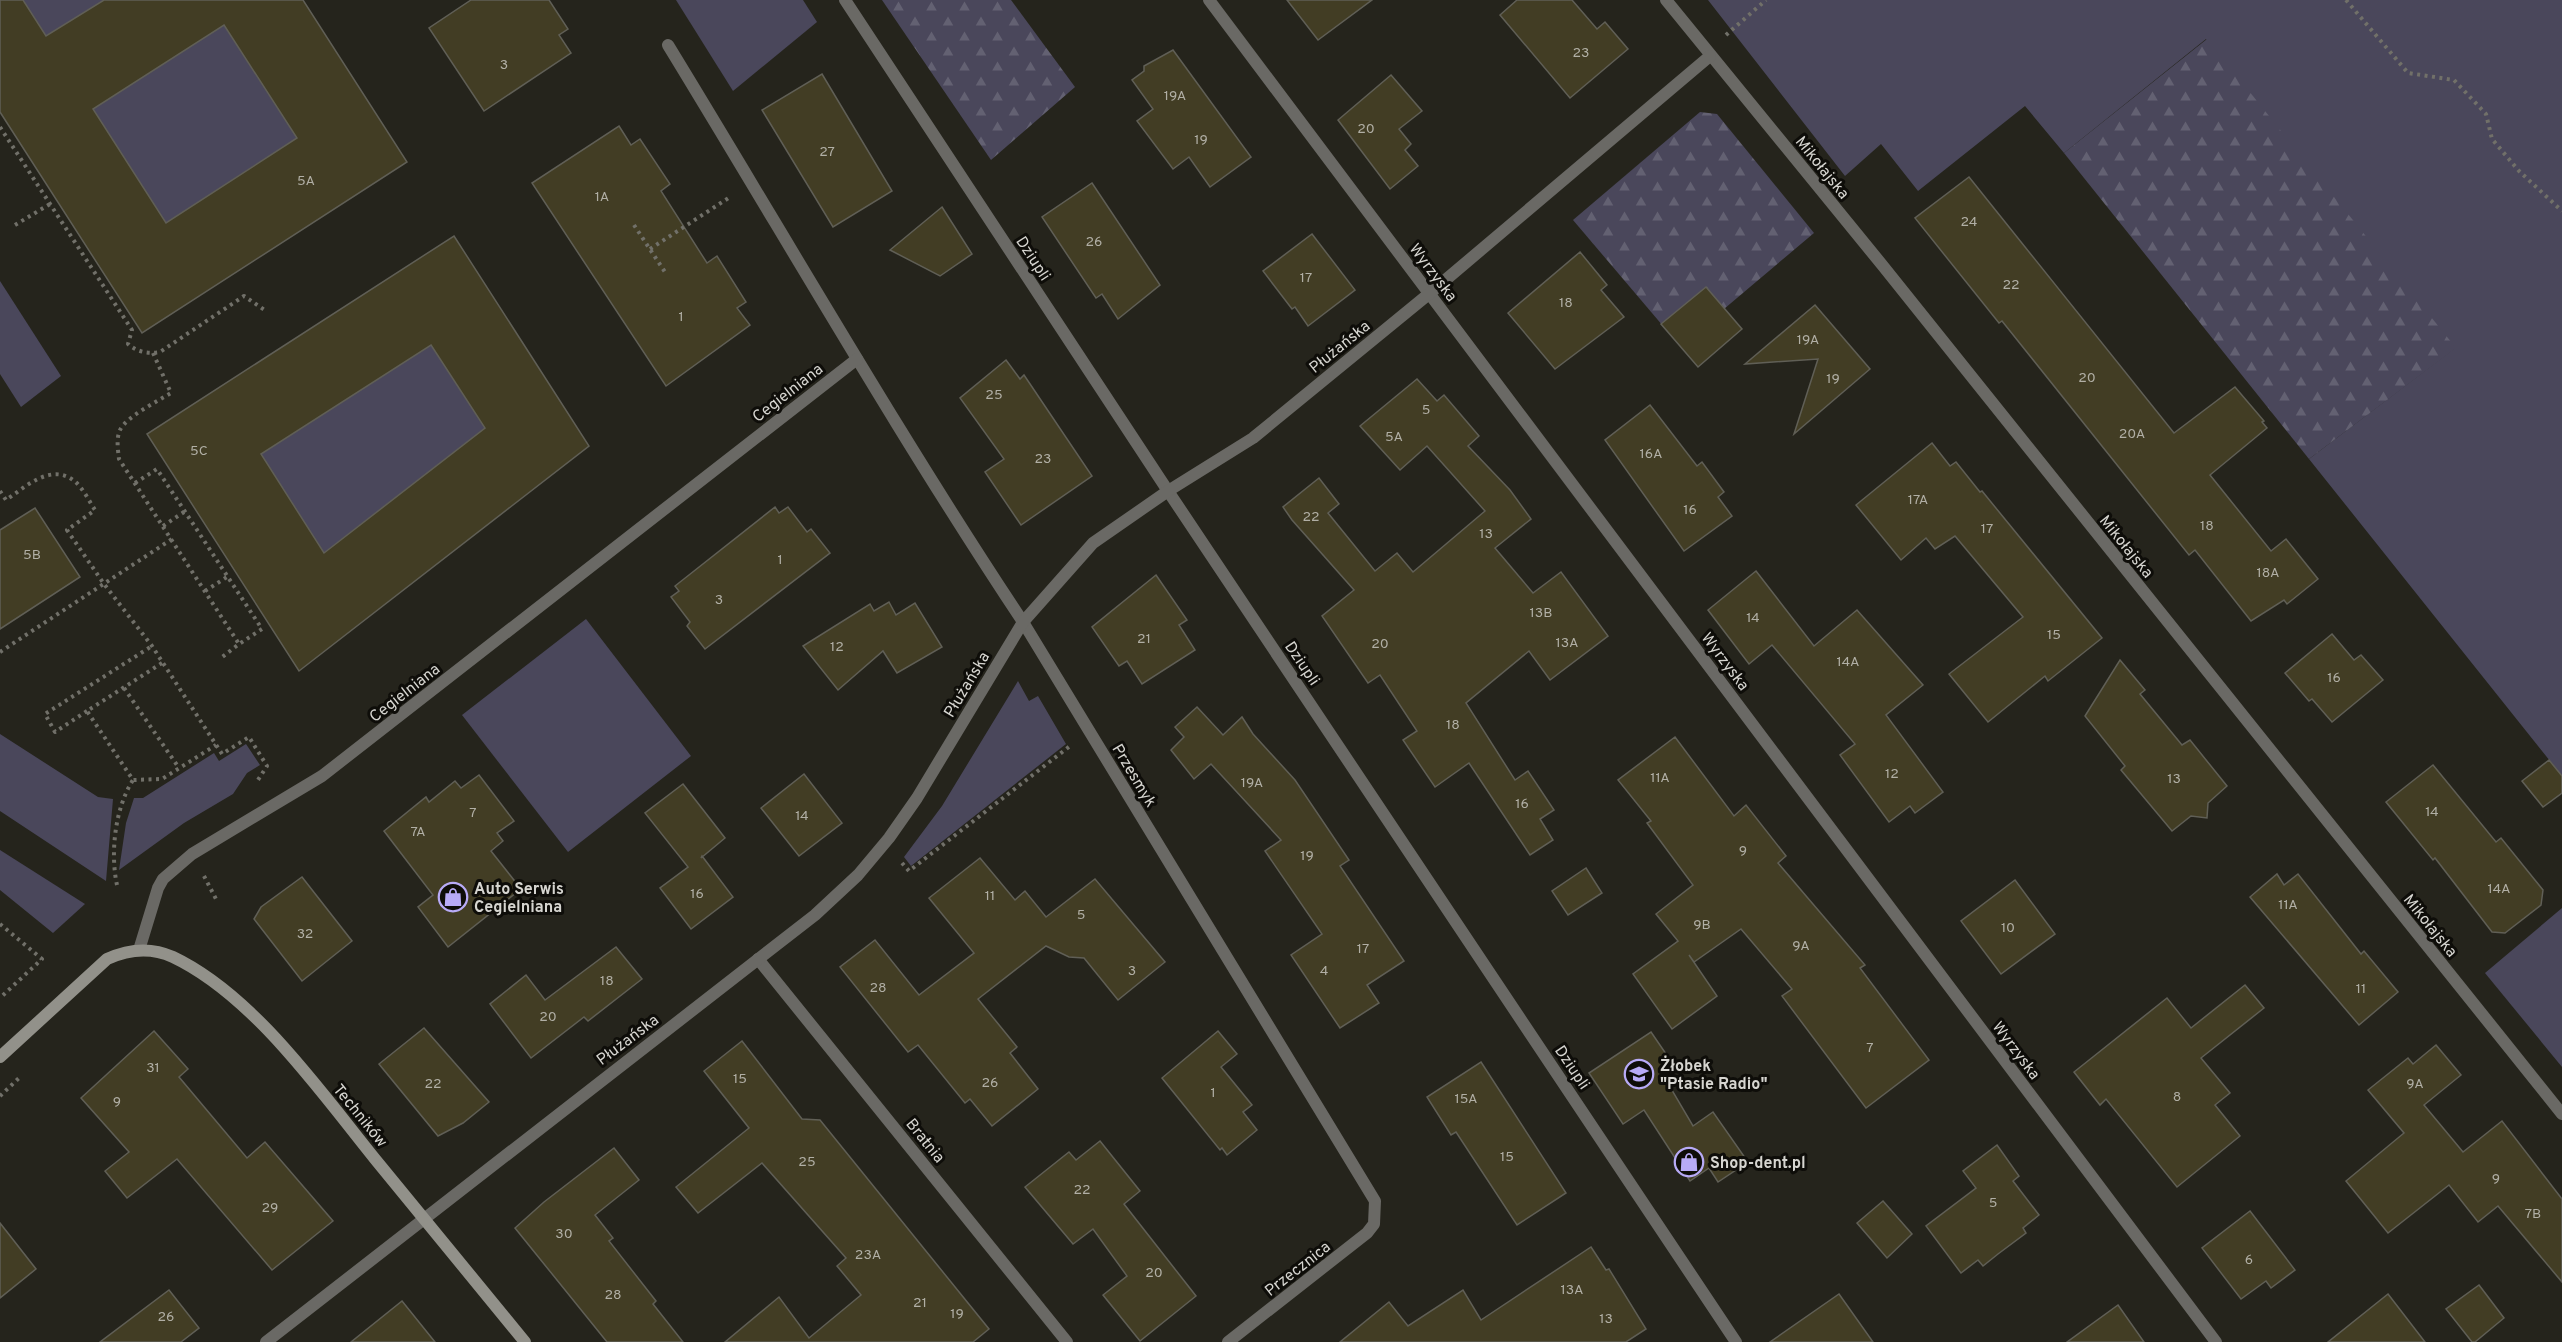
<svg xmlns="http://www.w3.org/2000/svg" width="2562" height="1342" font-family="Overpass,sans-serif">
<defs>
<pattern id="forest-firs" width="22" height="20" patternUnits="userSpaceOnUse" patternTransform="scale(1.5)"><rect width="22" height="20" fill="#4a475b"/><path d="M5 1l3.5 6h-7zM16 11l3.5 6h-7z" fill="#636172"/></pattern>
</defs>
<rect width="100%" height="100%" fill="#25241c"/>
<g fill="#4a475b">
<polygon points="23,0 109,0 48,39"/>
<polygon points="676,0 803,0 817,22 733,91"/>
<polygon points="1708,0 2562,0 2562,776 2309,459 2455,348 2206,39 2064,153 2025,106 1918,191 1881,144 1845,176"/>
<polygon points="222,22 297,138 166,223 91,106"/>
<polygon points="0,281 61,376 21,407 0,374"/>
<polygon points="431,345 485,428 324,553 261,454"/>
<polygon points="586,619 691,756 568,852 462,715"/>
<polygon points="1018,681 1029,701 1038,696 1066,744 911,866 904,857 942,806"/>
<polygon points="0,734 98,797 113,799 106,881 0,811"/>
<polygon points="246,744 260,765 247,773 233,794 184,823 119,870 126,823 134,798 143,798 214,753 219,761"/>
<polygon points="0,850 85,904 53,933 0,890"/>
<polygon points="2562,908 2562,1067 2485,973"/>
</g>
<g fill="url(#forest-firs)">
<polygon points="882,0 1011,0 1075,87 991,160"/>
<polygon points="2207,39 2456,348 2309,459 2064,153"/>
<polygon points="1700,112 1717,114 1814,233 1680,346 1573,220"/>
</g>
<g fill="#423d24" stroke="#605f56" stroke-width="1.5" fill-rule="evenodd">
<path d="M0,0H23L46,36L104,0H303L407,162L142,333L0,112ZM224,25L297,138L166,223L93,109Z"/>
<polygon points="471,0 549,0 568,29 559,35 571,53 484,111 429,28"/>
<polygon points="1287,0 1372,0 1318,40"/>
<polygon points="1517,0 1572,0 1597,29 1605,22 1628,49 1570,98 1500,15"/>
<polygon points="1173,50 1251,157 1210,187 1189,157 1173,169 1137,121 1153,109 1132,80 1144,71 1144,66"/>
<polygon points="822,74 892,191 833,227 762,110"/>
<polygon points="1391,75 1422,111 1399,129 1411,144 1405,150 1418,166 1390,189 1338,120"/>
<polygon points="619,126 631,145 640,139 670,184 661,191 707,263 717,256 746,302 737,308 750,325 666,386 532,183"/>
<polygon points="1969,177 2174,433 2235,387 2264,421 2262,422 2267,428 2210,475 2271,551 2286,539 2318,579 2287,604 2284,600 2251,621 2195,550 2189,555 2002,321 1999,323 1915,218"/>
<polygon points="1092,183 1160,285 1118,319 1102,294 1096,298 1042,217"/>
<polygon points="942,207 972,254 940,276 890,250"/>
<polygon points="1312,234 1355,290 1308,326 1295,307 1292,309 1263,271"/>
<path d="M454,236L589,446L299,671L147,434ZM431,345L485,428L324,553L261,454Z"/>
<polygon points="1580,252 1607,285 1601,290 1624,317 1555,369 1508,313"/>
<polygon points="1706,287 1742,329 1698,367 1661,324"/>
<polygon points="1815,305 1870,369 1794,434 1818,359 1745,364"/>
<polygon points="1006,360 1020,379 1024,375 1092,476 1021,525 985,472 1004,459 960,398"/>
<polygon points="1417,379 1437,401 1444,395 1479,436 1468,446 1510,490 1531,519 1495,548 1533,593 1561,572 1608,636 1550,680 1529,651 1466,703 1515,780 1528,771 1554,810 1540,819 1553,840 1530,855 1469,763 1435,787 1403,740 1417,731 1380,675 1368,683 1322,616 1354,590 1292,520 1283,507 1319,478 1339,504 1328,513 1375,571 1397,553 1413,572 1485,511 1427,446 1400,470 1360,426"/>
<polygon points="1650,405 1697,466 1702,462 1724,492 1718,497 1732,516 1684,551 1605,440"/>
<polygon points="1932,443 1950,466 1956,462 1980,492 1982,491 2102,638 2048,681 2045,676 1988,722 1949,674 2023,617 1955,536 1935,549 1926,538 1901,560 1856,505"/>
<polygon points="775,507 779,513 788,507 807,532 811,529 830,553 705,649 687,626 690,622 671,597 679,591 675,586"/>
<polygon points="35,508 80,577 0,629 0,530"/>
<polygon points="1756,571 1814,646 1857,610 1923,685 1886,715 1943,792 1915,813 1910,806 1889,822 1840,755 1855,744 1772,645 1749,664 1708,610"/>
<polygon points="1156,575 1187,620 1179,625 1195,650 1142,684 1127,661 1119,666 1092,627"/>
<polygon points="889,602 896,615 915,603 942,647 897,673 883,651 838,690 803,646 870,604 874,611"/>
<polygon points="2332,634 2354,660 2361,655 2383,680 2332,722 2312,699 2309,701 2285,673"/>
<polygon points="2120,660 2145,690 2140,694 2182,745 2190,740 2227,786 2208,803 2207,818 2191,816 2172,831 2121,770 2125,766 2085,716"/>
<polygon points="1197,707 1223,735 1242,717 1253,734 1295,780 1349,860 1340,866 1404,961 1367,985 1379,1003 1340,1028 1291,955 1322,934 1265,851 1281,840 1211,764 1194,779 1171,750 1184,737 1175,727"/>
<polygon points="1675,737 1734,816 1746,805 1786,856 1778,863 1865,965 1860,968 1929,1060 1866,1108 1782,996 1792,989 1741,929 1694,962 1689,955 1717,996 1672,1029 1633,974 1678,941 1656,914 1693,885 1647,823 1651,821 1618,780"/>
<polygon points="2549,760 2562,776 2562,793 2543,807 2522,781"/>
<polygon points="2433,765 2496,842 2501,838 2543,890 2541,905 2505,933 2492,932 2435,858 2433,860 2386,802"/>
<polygon points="804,774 842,823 799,856 761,808"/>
<polygon points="479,775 514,821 497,833 503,841 491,851 521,889 448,947 418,907 433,895 384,831 426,797 429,802 455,781 461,788"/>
<polygon points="683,784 725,838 701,858 702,856 733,897 691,929 660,888 688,867 645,813"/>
<polygon points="980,858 1015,900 1025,891 1046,917 1095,879 1165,962 1118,1000 1084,958 1069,957 1046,946 978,999 1017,1047 1010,1053 1038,1089 992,1126 970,1099 965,1103 918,1045 908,1052 840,967 875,940 919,995 974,953 929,898"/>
<polygon points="1586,868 1602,893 1568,915 1552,891"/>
<polygon points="2277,874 2284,885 2298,874 2361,954 2364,951 2398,992 2359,1025 2250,897"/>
<polygon points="302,877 352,941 302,981 254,919 261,907"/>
<polygon points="2015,880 2055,934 2001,974 1961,921"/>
<polygon points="616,947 642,979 588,1021 584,1017 531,1058 490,1004 526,975 545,1000"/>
<polygon points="2245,985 2264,1008 2201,1058 2230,1093 2215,1105 2240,1136 2177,1187 2106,1099 2100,1105 2074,1072 2167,998 2191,1028"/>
<polygon points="424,1028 489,1102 463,1123 438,1136 379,1064"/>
<polygon points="154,1031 188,1069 179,1077 247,1158 265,1142 333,1221 272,1270 177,1159 127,1198 105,1171 129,1152 81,1098"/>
<polygon points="1218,1031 1237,1054 1221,1067 1252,1105 1243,1112 1257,1130 1227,1155 1222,1148 1220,1150 1162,1078"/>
<polygon points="1651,1032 1675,1067 1663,1075 1693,1126 1713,1112 1748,1162 1718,1182 1709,1168 1690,1181 1644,1110 1623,1124 1589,1073"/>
<polygon points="742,1041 802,1119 820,1120 989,1329 973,1342 725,1342 779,1297 809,1338 861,1295 837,1266 846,1258 762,1163 698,1213 676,1187 749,1128 704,1071"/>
<polygon points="2436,1045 2461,1075 2424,1105 2463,1152 2502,1121 2562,1199 2562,1282 2498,1206 2478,1222 2449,1185 2388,1233 2346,1181 2404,1133 2368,1090 2408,1058 2413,1064"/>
<polygon points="1481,1062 1566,1193 1517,1225 1456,1132 1451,1135 1427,1097"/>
<polygon points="1100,1141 1140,1191 1124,1204 1196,1296 1140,1341 1103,1295 1127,1276 1093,1229 1073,1244 1025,1187 1069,1152 1076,1160"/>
<polygon points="1997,1145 2019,1176 2013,1181 2039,1215 2023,1228 2026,1233 1998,1254 1983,1266 1978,1260 1961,1273 1926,1226 1976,1188 1963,1171"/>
<polygon points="614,1148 639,1180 595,1215 613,1238 609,1241 656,1301 653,1304 683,1342 607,1342 515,1228 544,1202"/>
<polygon points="1883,1201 1912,1234 1887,1258 1857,1223"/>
<polygon points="2250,1211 2295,1270 2271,1288 2266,1281 2241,1299 2202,1248"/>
<polygon points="0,1223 36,1269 0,1298"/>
<polygon points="1591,1247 1606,1270 1609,1269 1646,1329 1626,1342 1340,1342 1389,1302 1408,1326 1463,1290 1481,1320"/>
<polygon points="2479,1285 2504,1318 2475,1342 2472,1342 2446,1309"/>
<polygon points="169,1290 199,1328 181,1342 100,1342"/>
<polygon points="1839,1294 1873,1342 1770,1342"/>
<polygon points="2388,1294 2425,1342 2328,1342"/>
<polygon points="402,1301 435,1342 351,1342"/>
<polygon points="2118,1305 2144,1342 2067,1342"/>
</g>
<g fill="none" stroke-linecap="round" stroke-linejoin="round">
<g stroke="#717069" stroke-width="4" stroke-dasharray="3 4.5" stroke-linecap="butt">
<polyline points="2346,0 2408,73 2454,80 2486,114 2492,139 2519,171 2562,211"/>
<polyline points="1726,35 1766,0"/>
<path d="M0,127L132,330L128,344C137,352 148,354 160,352L244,296L266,311"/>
<polyline points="15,225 50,204"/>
<polyline points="634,225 665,272"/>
<polyline points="650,249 730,197"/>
<path d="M153,353L171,393C158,401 126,417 120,430C116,439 118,450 119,459L239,644L221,658"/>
<polyline points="135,483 157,469 262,629 239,644"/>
<path d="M0,491L6,500C24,488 50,463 73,480C82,486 89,501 95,510L67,530L104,584L152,646L222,754L249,737L267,766L256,783"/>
<polyline points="163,526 184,512"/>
<polyline points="205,591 227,577"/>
<polyline points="0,652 172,539"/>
<polyline points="162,663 87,711 133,780 162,779 216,745"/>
<polyline points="124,688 179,768"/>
<polyline points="87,711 55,732 45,714 152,646"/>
<polyline points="902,863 909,871 1070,746"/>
<polyline points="204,876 216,899"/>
<path d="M117,885C110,853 115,808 133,780"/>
<polyline points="0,924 42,959 0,998"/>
<polyline points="0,1096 19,1078"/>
</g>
<g stroke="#6a6965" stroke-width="12">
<polyline points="845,0 1168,491 1736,1342"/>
<polyline points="1209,0 2216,1342"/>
<polyline points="1666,0 1883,266 2562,1114"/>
<path d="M668,45C786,238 898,434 1023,622L1375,1201L1374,1224L1367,1233L1228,1342"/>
<polyline points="139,950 158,888 163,879 192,854 322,776 857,359"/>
<polyline points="758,959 1067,1342"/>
<polyline points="266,1342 815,915 858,875 889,838 917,798 1023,622 1093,543 1168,491 1253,438 1430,293 1710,56"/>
</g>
<path stroke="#92918a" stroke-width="12" d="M0,1057L107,959C129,949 151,947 173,957C253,995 320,1091 375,1159C425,1220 475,1281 525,1342"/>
</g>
<defs>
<g id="shop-ring" transform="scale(1.5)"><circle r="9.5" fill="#0e0d09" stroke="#b8abf7" stroke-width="1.5"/><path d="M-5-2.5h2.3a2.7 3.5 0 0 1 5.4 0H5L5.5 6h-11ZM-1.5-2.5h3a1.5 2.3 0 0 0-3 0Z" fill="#b8abf7"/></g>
<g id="school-ring" transform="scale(1.5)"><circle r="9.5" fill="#0e0d09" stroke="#b8abf7" stroke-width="1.5"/><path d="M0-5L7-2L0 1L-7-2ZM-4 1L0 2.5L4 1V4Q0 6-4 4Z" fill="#b8abf7"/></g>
</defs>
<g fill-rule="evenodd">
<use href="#shop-ring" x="453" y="897"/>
<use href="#school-ring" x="1639" y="1074"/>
<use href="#shop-ring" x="1689" y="1162"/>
</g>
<g text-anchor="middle" stroke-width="6" stroke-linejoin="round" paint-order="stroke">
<g font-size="14" fill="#b1afa5">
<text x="1581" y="57">23</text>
<text x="504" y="69">3</text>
<text x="1175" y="100">19A</text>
<text x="1366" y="133">20</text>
<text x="1201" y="144">19</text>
<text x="827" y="156">27</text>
<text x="306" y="185">5A</text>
<text x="602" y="201">1A</text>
<text x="1969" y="226">24</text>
<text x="1094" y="246">26</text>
<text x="1306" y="282">17</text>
<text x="2011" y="289">22</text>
<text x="1566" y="307">18</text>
<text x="681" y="321">1</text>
<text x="1808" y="344">19A</text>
<text x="2087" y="382">20</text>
<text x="1833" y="383">19</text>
<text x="994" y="399">25</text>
<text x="1426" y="414">5</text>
<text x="2132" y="438">20A</text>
<text x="1394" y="441">5A</text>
<text x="199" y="455">5C</text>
<text x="1651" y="458">16A</text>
<text x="1043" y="463">23</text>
<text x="1918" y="504">17A</text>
<text x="1690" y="514">16</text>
<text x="1311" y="521">22</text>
<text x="2207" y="530">18</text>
<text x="1987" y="533">17</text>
<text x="1486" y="538">13</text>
<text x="32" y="559">5B</text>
<text x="780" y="564">1</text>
<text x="2268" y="577">18A</text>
<text x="719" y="604">3</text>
<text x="1541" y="617">13B</text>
<text x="1753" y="622">14</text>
<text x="2054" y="639">15</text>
<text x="1144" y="643">21</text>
<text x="1567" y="647">13A</text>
<text x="1380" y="648">20</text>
<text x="837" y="651">12</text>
<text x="1848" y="666">14A</text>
<text x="2334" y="682">16</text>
<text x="1453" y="729">18</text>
<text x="1892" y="778">12</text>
<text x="1660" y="782">11A</text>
<text x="2174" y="783">13</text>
<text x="1252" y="787">19A</text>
<text x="1522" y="808">16</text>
<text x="2432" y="816">14</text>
<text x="473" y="817">7</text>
<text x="802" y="820">14</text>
<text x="418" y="836">7A</text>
<text x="1743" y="855">9</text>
<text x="1307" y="860">19</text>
<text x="2499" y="893">14A</text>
<text x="697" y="898">16</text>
<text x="990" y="900">11</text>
<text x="2288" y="909">11A</text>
<text x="1081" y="919">5</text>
<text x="1702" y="929">9B</text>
<text x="2008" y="932">10</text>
<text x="305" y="938">32</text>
<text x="1801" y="950">9A</text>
<text x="1363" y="953">17</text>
<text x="1132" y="975">3</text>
<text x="1324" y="975">4</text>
<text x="607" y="985">18</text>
<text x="878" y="992">28</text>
<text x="2361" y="993">11</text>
<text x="548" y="1021">20</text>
<text x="1870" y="1052">7</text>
<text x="153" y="1072">31</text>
<text x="740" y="1083">15</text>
<text x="990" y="1087">26</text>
<text x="433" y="1088">22</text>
<text x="2415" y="1088">9A</text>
<text x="1213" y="1097">1</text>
<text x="2177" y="1101">8</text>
<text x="1466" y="1103">15A</text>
<text x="117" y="1106">9</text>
<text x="1507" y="1161">15</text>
<text x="807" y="1166">25</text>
<text x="2496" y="1183">9</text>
<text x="1082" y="1194">22</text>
<text x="1993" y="1207">5</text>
<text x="270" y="1212">29</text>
<text x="2533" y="1218">7B</text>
<text x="564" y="1238">30</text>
<text x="868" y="1259">23A</text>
<text x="2249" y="1264">6</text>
<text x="1154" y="1277">20</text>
<text x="1572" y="1294">13A</text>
<text x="613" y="1299">28</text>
<text x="920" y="1307">21</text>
<text x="957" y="1318">19</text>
<text x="166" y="1321">26</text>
<text x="1606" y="1323">13</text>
</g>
<g font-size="16" fill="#d6d5d0" stroke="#0e0d09">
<text transform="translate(1823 167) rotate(51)" y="6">Mikołajska</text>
<text transform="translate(1034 258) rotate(57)" y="6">Dziupli</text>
<text transform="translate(1434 272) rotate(53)" y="6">Wyrzyska</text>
<text transform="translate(1339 346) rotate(-39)" y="6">Płużańska</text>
<text transform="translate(787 392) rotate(-38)" y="6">Cegielniana</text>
<text transform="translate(2127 546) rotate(51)" y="6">Mikołajska</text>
<text transform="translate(1726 661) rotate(53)" y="6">Wyrzyska</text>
<text transform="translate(1303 663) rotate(56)" y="6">Dziupli</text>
<text transform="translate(966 684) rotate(-59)" y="6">Płużańska</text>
<text transform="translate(404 692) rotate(-38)" y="6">Cegielniana</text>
<text transform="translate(1135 775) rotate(59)" y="6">Przesmyk</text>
<text transform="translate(2431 925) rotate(51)" y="6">Mikołajska</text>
<text transform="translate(627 1039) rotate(-37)" y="6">Płużańska</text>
<text transform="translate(2017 1050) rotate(53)" y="6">Wyrzyska</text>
<text transform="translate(1573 1067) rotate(56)" y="6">Dziupli</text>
<text transform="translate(361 1115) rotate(51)" y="6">Techników</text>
<text transform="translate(926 1140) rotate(51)" y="6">Bratnia</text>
<text transform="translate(1297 1268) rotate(-38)" y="6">Przecznica</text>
</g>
<g font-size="16" font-weight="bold" fill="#d6d5d0" stroke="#0e0d09" text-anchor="start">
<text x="474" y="894">Auto Serwis<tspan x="474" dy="18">Cegielniana</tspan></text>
<text x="1660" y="1071">Żłobek<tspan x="1660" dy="18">"Ptasie Radio"</tspan></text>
<text x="1710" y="1168">Shop-dent.pl</text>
</g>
</g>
</svg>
